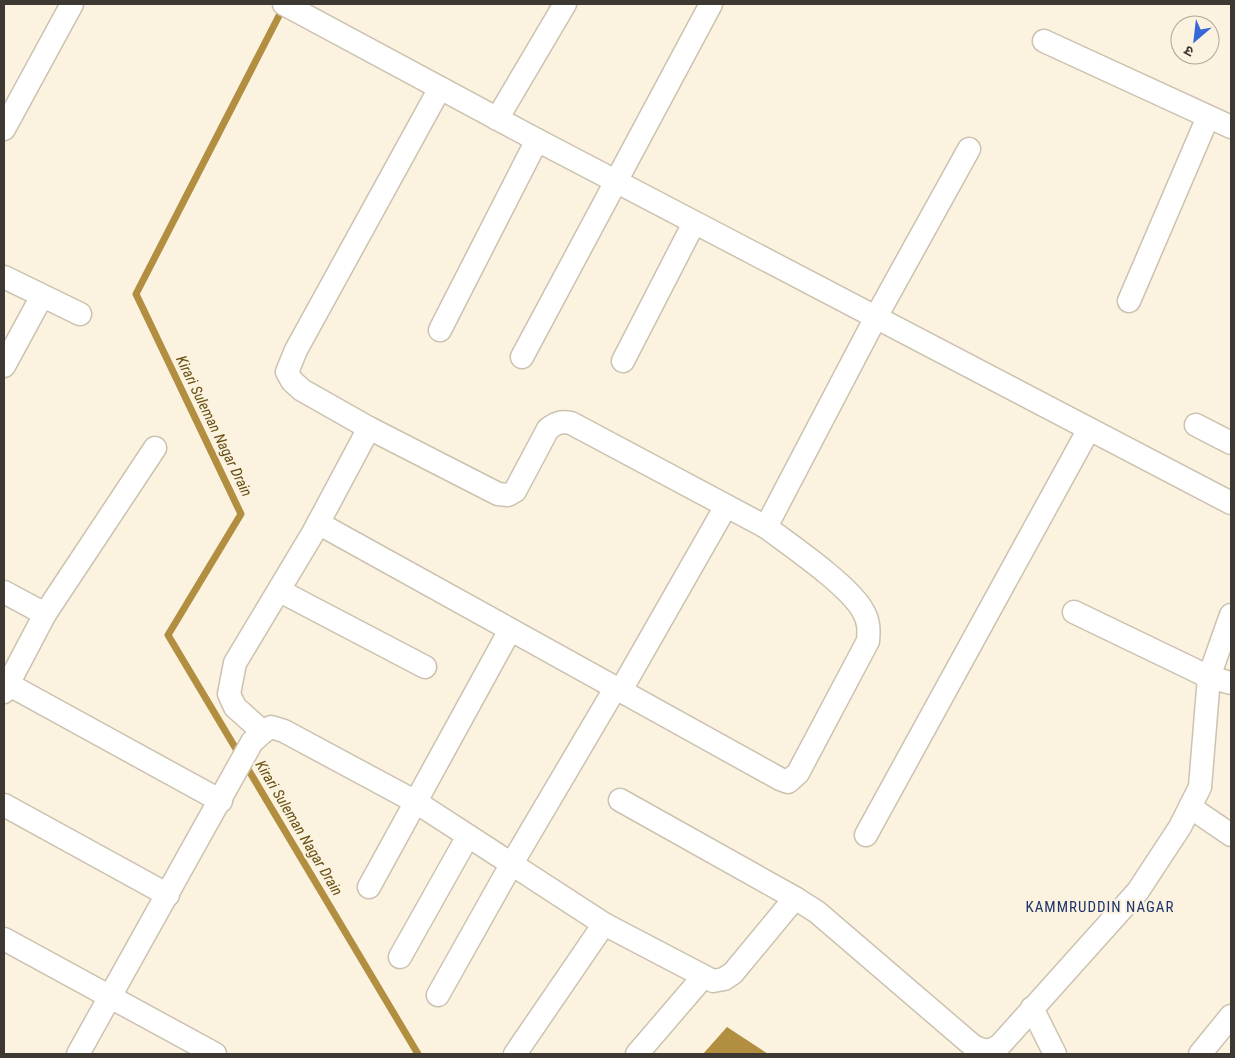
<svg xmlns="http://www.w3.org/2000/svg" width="1235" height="1058" font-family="'Roboto Condensed','Noto Sans Devanagari',sans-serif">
<rect width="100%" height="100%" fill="#fbf2df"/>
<polygon fill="#b28e40" points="727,1027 768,1054 703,1054"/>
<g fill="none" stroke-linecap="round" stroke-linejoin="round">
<polyline stroke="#b28e40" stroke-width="7" points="284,6 136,294 241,514 168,635 418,1054"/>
<g stroke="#cbc2b0" stroke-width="25">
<g id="minor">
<polyline points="284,4 537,140 1231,503"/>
<polyline points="1044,41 1231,127"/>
<path d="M440,88L296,350L287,372L292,381L302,390L369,428L498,494L508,495L515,491L548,429C556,423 561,421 571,423L766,527"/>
<polyline points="497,119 565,4"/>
<polyline points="4,129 72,4"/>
<polyline points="4,277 80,314"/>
<polyline points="1129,301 1208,117"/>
<polyline points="440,330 537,140"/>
<polyline points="522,357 711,4"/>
<polyline points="623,361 694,223"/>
<polyline points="4,366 42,296"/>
<polyline points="1196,425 1231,443"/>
<path d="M318,523L780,779L788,782L798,773L868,641C869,630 869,621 863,611C850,586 790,545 766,527L876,317L969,149"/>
<polyline points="280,591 425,667"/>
<polyline points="4,592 45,614"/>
<polyline points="1074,612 1209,677 1231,683"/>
<polyline points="4,682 221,801"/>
<polyline points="621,690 726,506"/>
<polyline points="4,692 45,614 155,448"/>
<polyline points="263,732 235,707 229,694 235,663 313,533 369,428"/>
<polyline points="620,800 795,898"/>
<polyline points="4,805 168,895"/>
<polyline points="1190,807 1231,835"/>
<polyline points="866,835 1089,429"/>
<polyline points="369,887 510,630"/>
<polyline points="4,939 215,1054"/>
<polyline points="400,957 468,836"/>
<polyline points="438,995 511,865 616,687"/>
<polyline points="1032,1008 1055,1054"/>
<path d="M78,1054L252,742L263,732L271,727L284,731L416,802L604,924L713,981L724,979L733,973L795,898L817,912L972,1045C984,1052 989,1052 1000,1045L1138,891L1180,827L1200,787L1209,677L1231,615"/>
<polyline points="515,1054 604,924"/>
<polyline points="637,1054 703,977"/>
<polyline points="1200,1054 1231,1016"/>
</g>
</g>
<use href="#minor" stroke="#fff" stroke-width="22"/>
</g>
<g text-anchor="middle" stroke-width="4.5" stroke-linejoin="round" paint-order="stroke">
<g font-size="15" font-style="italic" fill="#684f13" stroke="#fbf2df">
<text transform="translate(214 426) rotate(64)" y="5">Kirari Suleman Nagar Drain</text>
<text transform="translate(299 828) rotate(59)" y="5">Kirari Suleman Nagar Drain</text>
</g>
<g font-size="15" letter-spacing="1" fill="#1d356c" stroke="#fbf2df">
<text x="1100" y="912">KAMMRUDDIN NAGAR</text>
</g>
</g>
<rect width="1235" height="1058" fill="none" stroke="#3d3932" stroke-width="10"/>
<g transform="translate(1195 40) rotate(208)"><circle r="24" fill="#fbf2df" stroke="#afa89a"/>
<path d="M0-4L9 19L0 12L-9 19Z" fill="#3867d7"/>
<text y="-8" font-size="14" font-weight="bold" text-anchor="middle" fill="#3d3932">उ</text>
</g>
</svg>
